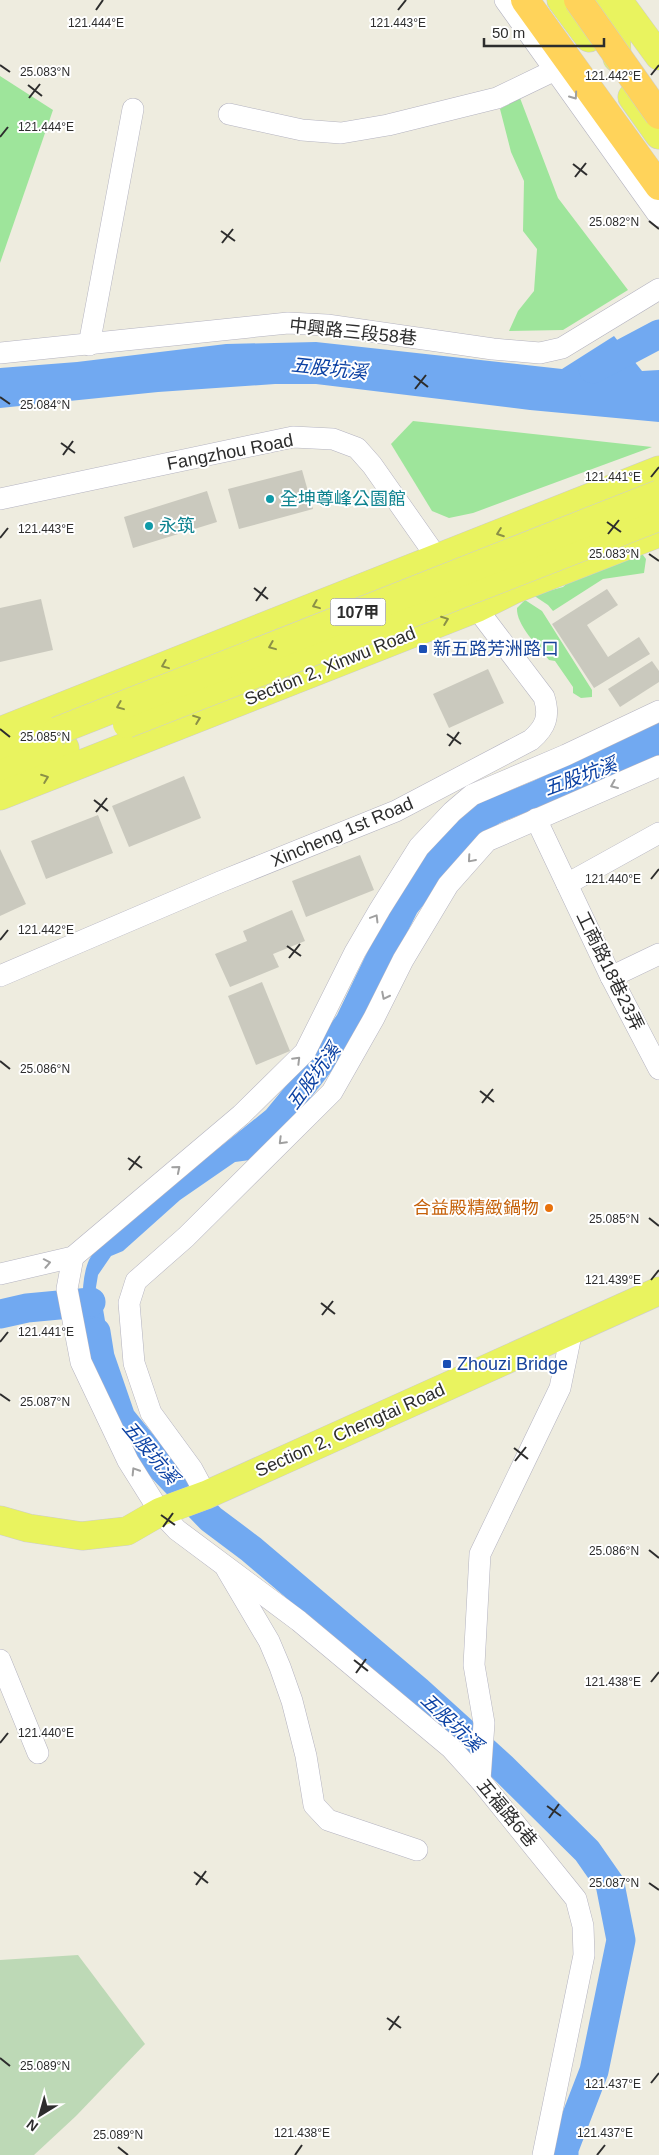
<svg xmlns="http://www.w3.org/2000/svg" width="659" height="2155" font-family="Helvetica,'Noto Sans TC',sans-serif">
<rect width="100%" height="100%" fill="#eeecdf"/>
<g fill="#9ee59b">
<polygon points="0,76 53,110 0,263"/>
<polygon points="520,98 558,198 628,290 563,330 509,331 518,311 534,291 537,249 523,231 524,181 511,152 500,109"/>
<polygon points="413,421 652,447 473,513 449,518 432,511 391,444"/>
<polygon points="634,555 643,555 646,559 644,573 603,579 553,611 548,605 533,595 563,587 571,580"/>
<path d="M525,600L542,611L592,690V697L581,698L573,693V687L555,661L549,660C538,646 516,625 517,608Z"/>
</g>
<polygon fill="#bdd9b6" points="78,1955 145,2044 76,2116 34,2155 0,2155 0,1960"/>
<g fill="#71a9f1">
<polygon points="614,336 642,371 659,370 659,422 530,410 316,384 275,384 158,392 0,408 0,368 77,362 226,344 316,342 562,369"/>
<path d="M659,722V759L500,823L476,839L417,913L348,1050L302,1109L250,1160L235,1162L180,1200L123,1251L111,1256L98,1275L95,1293L103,1309L113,1368L91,1372C84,1344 77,1287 89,1260C93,1252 102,1243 109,1236L266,1110L289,1082L337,1015L376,934L409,875L438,839L469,807L533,781Z"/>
</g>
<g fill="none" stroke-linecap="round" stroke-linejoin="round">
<g stroke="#71a9f1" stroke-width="29">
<polyline points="593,369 659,334"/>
<polyline points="0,1314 27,1308 91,1302"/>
<polyline points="96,1332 100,1357 121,1418 160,1466 211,1519 251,1549 417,1690 503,1768 587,1851 610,1884 621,1940 594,2071 564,2149 564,2155"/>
</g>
</g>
<g fill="#cac9be">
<polygon points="302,470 313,509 239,529 228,489"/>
<polygon points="207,491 217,522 133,548 124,517"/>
<polygon points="607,589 618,605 587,625 608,657 639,637 650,654 594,688 552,624"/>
<polygon points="41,599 53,650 0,662 0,608"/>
<polygon points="652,661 659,671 659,682 620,707 608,689"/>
<polygon points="488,669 504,703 449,728 433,694"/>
<polygon points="184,776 201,818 129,847 112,806"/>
<polygon points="98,815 113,853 46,879 31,841"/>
<polygon points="0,849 26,904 0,916"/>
<polygon points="360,855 374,890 306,917 292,881"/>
<polygon points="292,910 305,941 273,954 279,967 230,987 215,954 247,941 243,931"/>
<polygon points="262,982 290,1051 256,1065 228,996"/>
</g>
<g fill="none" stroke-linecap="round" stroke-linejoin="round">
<g stroke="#b4b3c0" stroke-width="22">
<g id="minor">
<polyline points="505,0 659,216"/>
<polyline points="229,114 302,130 341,133 388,125 497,98 555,70"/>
<polyline points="89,345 133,109"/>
<polyline points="0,353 288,323 327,325 493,349 540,353 562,348 659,289"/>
<polyline points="0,499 293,437 333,439 357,448 372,465 445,569"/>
<polyline points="536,819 611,977 659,1069"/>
<polyline points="567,884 659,833"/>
<path d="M0,976L220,882L396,811L531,740C546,727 550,716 544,697L468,597"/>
<polyline points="611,977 659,954"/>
<polyline points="73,1257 67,1289 81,1362 128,1461 160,1512 177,1530 299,1621 451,1748 480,1780 576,1899 583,1926 584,1955 543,2155"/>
<polyline points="0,1274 73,1257 241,1115 305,1052 355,952 380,909 419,847 452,812 472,795 566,755 659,711"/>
<polyline points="206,1495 192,1469 151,1413 134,1363 129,1303 136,1281 186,1237 332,1092 374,1018 403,960 448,885 487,841 659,766"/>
<polyline points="227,1570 269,1641 280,1667 292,1701 306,1756 314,1805 328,1820 417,1850"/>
<polyline points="0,1660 38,1753"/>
<polyline points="480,1780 484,1723 474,1665 480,1554 560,1388 572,1330"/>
</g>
</g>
<g stroke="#cdcdcd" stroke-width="29">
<g id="major">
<polyline points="561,0 589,38"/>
<polyline points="596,0 616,32 617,58"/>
<polyline points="618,0 659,56"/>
<polyline points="632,97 659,135"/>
<polyline points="0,731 659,470"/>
<polyline points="0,753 57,731"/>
<polyline points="0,775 65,748"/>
<polyline points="0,796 477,608 513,590 659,533"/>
<polyline points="0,1520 28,1528 82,1536 127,1531 160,1512 206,1495 659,1291"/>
</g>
</g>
<g stroke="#cdcdcd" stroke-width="29">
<polyline id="highway" points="525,0 659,186"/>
</g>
<use href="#minor" stroke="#fff" stroke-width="21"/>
<use href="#major" stroke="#e9f35f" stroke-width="28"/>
<use href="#highway" stroke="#ffd35a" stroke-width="28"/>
<g stroke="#cdcdcd" stroke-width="29" stroke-linecap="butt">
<g id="major-bridge">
<polyline points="127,724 659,517"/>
<polyline points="57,731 659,494"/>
</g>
</g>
<g stroke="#cdcdcd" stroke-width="29" stroke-linecap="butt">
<polyline id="highway-bridge" points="578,0 659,115"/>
</g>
<use href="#major-bridge" stroke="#e9f35f" stroke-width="28"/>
<use href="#highway-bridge" stroke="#ffd35a" stroke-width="28"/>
</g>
<defs><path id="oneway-chevron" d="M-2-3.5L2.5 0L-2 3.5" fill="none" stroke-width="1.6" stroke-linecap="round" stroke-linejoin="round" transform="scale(1.25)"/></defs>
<g stroke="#a0a0a0">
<use href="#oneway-chevron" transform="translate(574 96) rotate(55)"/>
<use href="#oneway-chevron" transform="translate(614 785) rotate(157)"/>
<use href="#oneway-chevron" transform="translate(471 859) rotate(131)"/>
<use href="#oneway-chevron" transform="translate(375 918) rotate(-59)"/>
<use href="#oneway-chevron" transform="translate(385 996) rotate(117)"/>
<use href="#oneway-chevron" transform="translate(297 1060) rotate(-45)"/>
<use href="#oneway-chevron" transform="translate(282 1141) rotate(135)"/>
<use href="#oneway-chevron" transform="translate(177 1169) rotate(-40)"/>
<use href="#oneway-chevron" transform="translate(47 1263) rotate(-11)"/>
<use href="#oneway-chevron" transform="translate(135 1471) rotate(-122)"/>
</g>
<g stroke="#8b9046">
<use href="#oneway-chevron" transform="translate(500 533) rotate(160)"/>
<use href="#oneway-chevron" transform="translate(316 605) rotate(158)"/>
<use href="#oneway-chevron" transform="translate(445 620) rotate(-21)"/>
<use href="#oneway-chevron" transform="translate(272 646) rotate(158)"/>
<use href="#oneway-chevron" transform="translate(165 665) rotate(158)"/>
<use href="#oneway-chevron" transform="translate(120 706) rotate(158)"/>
<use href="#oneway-chevron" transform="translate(197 719) rotate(-21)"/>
<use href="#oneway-chevron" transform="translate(45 778) rotate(-21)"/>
</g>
<path fill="none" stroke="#2d2d2d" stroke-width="2" d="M96,10L103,0M398,10L406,0M0,65L10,72M651,75L659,65M28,85L42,96M29,98L40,84M0,137L8,127M573,164L587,175M575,177L586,163M649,221L659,229M221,231L235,241M222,243L233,229M414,376L428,387M415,389L426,375M0,397L10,404M61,443L75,453M63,455L73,441M651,477L659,467M607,522L621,532M608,534L619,520M0,538L8,528M649,554L659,561M254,588L268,599M256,601L266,587M0,729L10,737M447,734L461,744M449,746L459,732M94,800L108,811M96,812L107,798M651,879L659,869M0,940L8,930M287,946L301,956M289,958L300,944M0,1061L10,1069M480,1091L494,1102M482,1103L493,1089M128,1158L142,1168M129,1170L140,1156M649,1218L659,1226M651,1280L659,1270M321,1303L335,1314M322,1315L333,1301M0,1342L8,1332M0,1394L10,1401M514,1448L528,1459M515,1461L526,1447M161,1515L175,1525M163,1527L173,1513M649,1550L659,1558M354,1660L368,1671M356,1673L366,1659M651,1682L659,1672M0,1743L8,1733M547,1806L561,1816M549,1818L559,1804M194,1872L208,1883M649,1883L659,1890M196,1885L206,1871M387,2018L401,2028M389,2030L399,2016M0,2058L10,2066M651,2083L659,2073M118,2147L128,2155M295,2155L302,2145M597,2155L605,2145"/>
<g fill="#0f9aa8" stroke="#fff" stroke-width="2">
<circle cx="270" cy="499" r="5"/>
<circle cx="149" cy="526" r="5"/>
</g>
<g fill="#1a4fb4" stroke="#fff" stroke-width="2">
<rect x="418" y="644" width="10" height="10" rx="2.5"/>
<rect x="442" y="1359" width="10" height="10" rx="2.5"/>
</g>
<circle fill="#e8710a" stroke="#fff" stroke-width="2" cx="549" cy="1208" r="5"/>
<g text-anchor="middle" stroke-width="4" stroke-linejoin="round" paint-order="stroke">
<rect fill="#fff" stroke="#6c6c6c" stroke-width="1" x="330.5" y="598.5" width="55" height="27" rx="4"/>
<g font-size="16" font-weight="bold" fill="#2d2d2d">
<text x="358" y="618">107甲</text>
</g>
<g font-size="18" fill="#2d2d2d" stroke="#fff">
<text transform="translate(353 332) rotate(6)" y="6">中興路三段58巷</text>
<text transform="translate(230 452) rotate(-11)" y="6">Fangzhou Road</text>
<text transform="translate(330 666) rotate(-22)" y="6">Section 2, Xinwu Road</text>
<text transform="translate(342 832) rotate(-23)" y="6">Xincheng 1st Road</text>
<text transform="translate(610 971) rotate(64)" y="6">工商路18巷23弄</text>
<text transform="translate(350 1430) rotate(-24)" y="6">Section 2, Chengtai Road</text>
<text transform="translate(507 1813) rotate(50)" y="6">五福路6巷</text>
</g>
<g font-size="18" fill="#0d838f" stroke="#fff" text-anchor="start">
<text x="280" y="505">全坤尊峰公園館</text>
<text x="159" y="532">永筑</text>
</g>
<g font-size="18" fill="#164399" stroke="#fff" text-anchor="start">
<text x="433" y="655">新五路芳洲路口</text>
<text x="457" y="1370">Zhouzi Bridge</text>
</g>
<g font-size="18" fill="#c56008" stroke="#fff" text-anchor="end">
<text x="539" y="1214">合益殿精緻鍋物</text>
</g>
<g font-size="19" font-style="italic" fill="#0b41a3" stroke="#fff">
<text transform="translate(329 368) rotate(6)" y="7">五股坑溪</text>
<text transform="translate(580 776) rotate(-20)" y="7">五股坑溪</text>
<text transform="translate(313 1076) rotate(-54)" y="7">五股坑溪</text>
<text transform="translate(151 1452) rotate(50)" y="7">五股坑溪</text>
<text transform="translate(452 1722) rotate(43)" y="7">五股坑溪</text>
</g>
</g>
<g font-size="12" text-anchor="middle" fill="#2d2d2d" stroke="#fff" stroke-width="4" stroke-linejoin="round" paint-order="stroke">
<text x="96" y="27">121.444°E</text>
<text x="398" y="27">121.443°E</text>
<text x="45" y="76">25.083°N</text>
<text x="613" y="80">121.442°E</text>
<text x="46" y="131">121.444°E</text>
<text x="614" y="226">25.082°N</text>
<text x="45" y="409">25.084°N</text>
<text x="613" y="481">121.441°E</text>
<text x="46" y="533">121.443°E</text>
<text x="614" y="558">25.083°N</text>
<text x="45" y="741">25.085°N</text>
<text x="613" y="883">121.440°E</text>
<text x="46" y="934">121.442°E</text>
<text x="45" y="1073">25.086°N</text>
<text x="614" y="1223">25.085°N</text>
<text x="613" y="1284">121.439°E</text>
<text x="46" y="1336">121.441°E</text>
<text x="45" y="1406">25.087°N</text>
<text x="614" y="1555">25.086°N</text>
<text x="613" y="1686">121.438°E</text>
<text x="46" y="1737">121.440°E</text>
<text x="614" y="1887">25.087°N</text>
<text x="45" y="2070">25.089°N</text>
<text x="613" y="2088">121.437°E</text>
<text x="302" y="2137">121.438°E</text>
<text x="605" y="2137">121.437°E</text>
<text x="118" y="2139">25.089°N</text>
</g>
<g transform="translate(40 2115) rotate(217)" stroke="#ffffff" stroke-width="4" paint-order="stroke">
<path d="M0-4L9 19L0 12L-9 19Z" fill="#2d2d2d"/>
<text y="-8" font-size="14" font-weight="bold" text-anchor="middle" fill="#2d2d2d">N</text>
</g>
<path d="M484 38v8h120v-8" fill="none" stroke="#2d2d2d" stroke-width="2.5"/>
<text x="492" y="38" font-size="15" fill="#2d2d2d" stroke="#ffffff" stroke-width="4" paint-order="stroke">50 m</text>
</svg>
